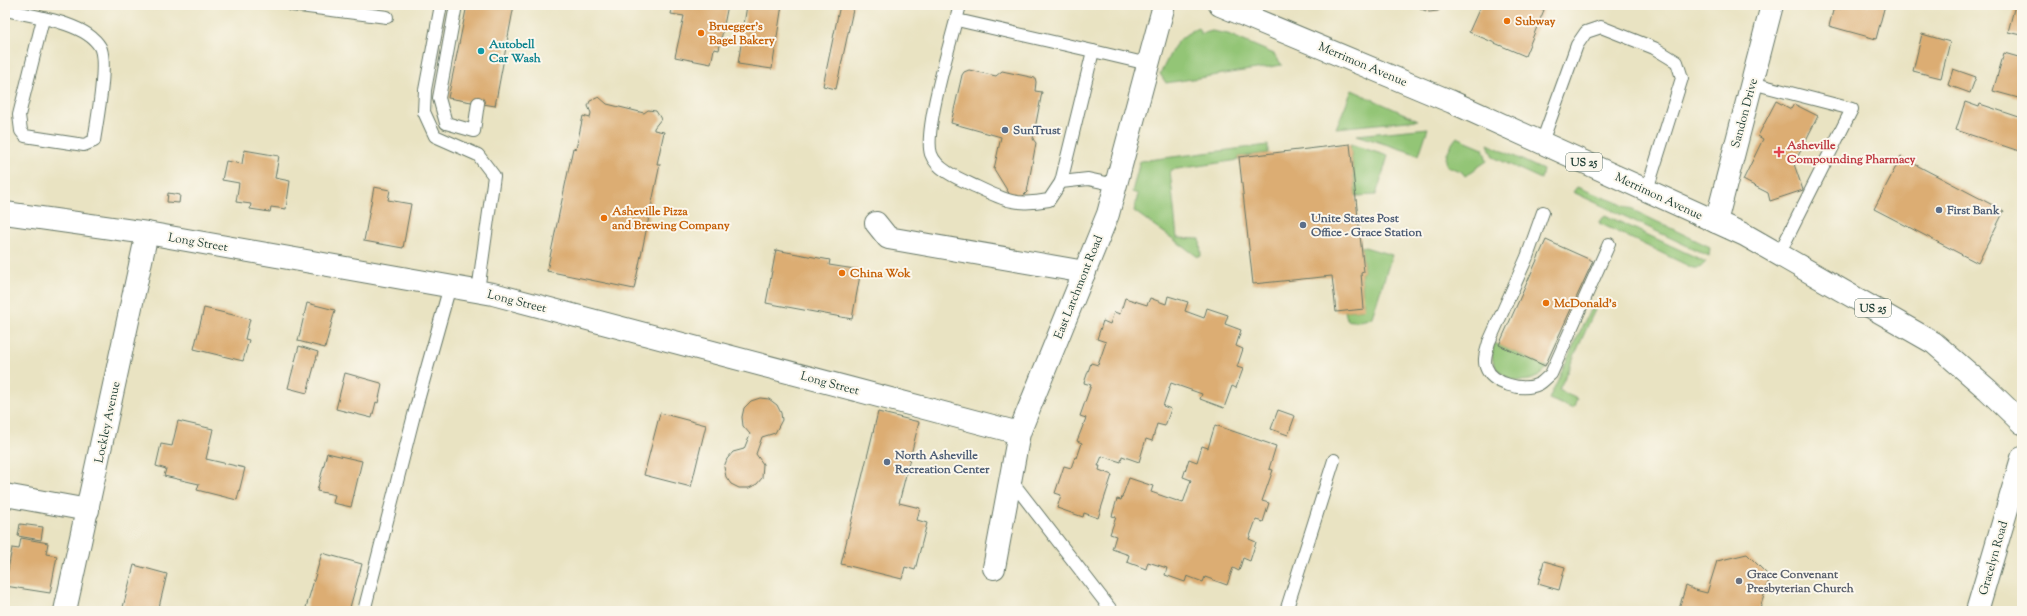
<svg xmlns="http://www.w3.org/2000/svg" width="2027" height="616" font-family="'Sorts Mill Goudy',serif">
<rect width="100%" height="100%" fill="#fbf7ec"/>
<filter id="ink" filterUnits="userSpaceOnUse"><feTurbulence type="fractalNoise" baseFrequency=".025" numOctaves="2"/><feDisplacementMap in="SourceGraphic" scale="8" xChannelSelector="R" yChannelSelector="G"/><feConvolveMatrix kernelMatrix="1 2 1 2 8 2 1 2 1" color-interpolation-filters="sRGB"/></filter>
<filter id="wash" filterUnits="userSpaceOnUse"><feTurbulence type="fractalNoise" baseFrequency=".012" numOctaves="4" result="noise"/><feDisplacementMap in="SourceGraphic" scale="16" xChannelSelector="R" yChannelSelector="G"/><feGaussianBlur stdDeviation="0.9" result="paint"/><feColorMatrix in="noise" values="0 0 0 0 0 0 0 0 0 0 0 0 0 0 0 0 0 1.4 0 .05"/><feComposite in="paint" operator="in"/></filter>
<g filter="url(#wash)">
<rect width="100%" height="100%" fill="#e9e3c2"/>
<g fill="#93c576" stroke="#598155">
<path d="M1198,28L1201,34L1212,31L1228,34L1274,54L1282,65L1166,83L1160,74C1172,52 1173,39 1198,28Z"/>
<polygon points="1352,90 1418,120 1336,128"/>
<polygon points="1428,128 1419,155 1357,135"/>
<path d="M1457,137L1483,148L1487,161L1465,176L1462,172L1447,166C1443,157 1451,144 1457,137Z"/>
<polygon points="1350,144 1388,156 1376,195 1356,196"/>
<polygon points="1488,144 1543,170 1541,179 1493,157"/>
<polygon points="1268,145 1268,153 1239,157 1239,160 1170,170 1177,238 1200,239 1201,256 1198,257 1134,211 1138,194 1132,192 1140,161"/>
<polygon points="1577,187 1616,202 1710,247 1709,256 1573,192"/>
<polygon points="1605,215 1706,262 1700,268 1693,268 1599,223"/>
<path d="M1361,246L1392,255L1372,317C1367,321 1353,322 1347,320L1345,311L1364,309L1361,273L1364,272Z"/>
<polygon points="1594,301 1598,303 1559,390 1577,399 1574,407 1571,408 1549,399"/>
<path d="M1494,343L1499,345L1547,367C1531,394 1482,379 1494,343Z"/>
</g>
<g id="blocks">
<g fill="#dcad73">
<polygon points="467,5 514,5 495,106 448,98"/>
<polygon points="673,5 728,5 719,50 714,49 711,64 675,57 684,16 671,14"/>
<polygon points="747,5 782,5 772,69 738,64"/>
<polygon points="840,5 854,5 836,89 823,86"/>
<polygon points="1417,5 1446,5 1438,11 1429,12 1421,9"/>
<polygon points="1481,5 1533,5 1544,10 1525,56 1469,32"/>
<polygon points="1842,5 1885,5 1876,39 1829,26 1834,7 1841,9"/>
<polygon points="2015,5 2022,5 2022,35 2008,32"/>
<polygon points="1922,34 1950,42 1941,78 1913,71"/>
<polygon points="2004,53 2022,58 2022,99 1993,91"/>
<polygon points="1953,69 1976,77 1970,93 1948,85"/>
<polygon points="969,70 996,76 1002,71 1035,78 1036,82 1035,91 1042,92 1033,139 1036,143 1027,192 1023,196 1016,198 1010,195 994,169 1001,137 951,123 962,75 964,72"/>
<polygon points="599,97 607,104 644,113 648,110 656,111 661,119 654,128 654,130 664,132 657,164 660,164 634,289 547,271 573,148 576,149 583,116 590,118 591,113 588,106 590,101"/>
<polygon points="1776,101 1791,109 1794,104 1818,116 1794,164 1803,190 1770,201 1768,193 1743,180 1763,139 1758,136"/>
<polygon points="1965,102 1979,107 1980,104 2022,118 2022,152 1956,130"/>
<polygon points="1350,144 1364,272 1361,273 1364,309 1336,312 1332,276 1253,284 1239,157"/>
<polygon points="244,150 279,156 275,178 290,181 286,209 271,207 270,212 250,209 251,204 236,202 239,183 222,180 226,161 242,164"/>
<polygon points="1901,157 2004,211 1978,263 1874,209"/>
<polygon points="374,187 390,190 388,200 411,204 403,248 364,241"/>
<polygon points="168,193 180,195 179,203 167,202"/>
<polygon points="1546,240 1593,261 1545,366 1499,345"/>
<polygon points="776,250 830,260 829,265 861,270 852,319 766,303"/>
<polygon points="1168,296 1188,302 1185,311 1204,318 1207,308 1228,315 1225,324 1241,330 1236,346 1243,349 1237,367 1243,369 1236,388 1232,386 1224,408 1200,399 1202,394 1171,383 1163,406 1171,409 1165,426 1157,424 1152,441 1146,439 1139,462 1122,456 1121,462 1102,456 1098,466 1100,466 1099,470 1112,475 1098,518 1084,513 1083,517 1057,508 1061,495 1055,493 1064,466 1071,468 1075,457 1077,458 1082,443 1077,441 1086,418 1080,416 1091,385 1084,383 1091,363 1098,365 1106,342 1097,339 1103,321 1110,324 1114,312 1120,314 1125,298 1147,305 1150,298 1166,304"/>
<polygon points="307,303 335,310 325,348 298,341"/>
<polygon points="204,308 250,319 245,339 249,340 243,361 194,349"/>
<polygon points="299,346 318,352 307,393 288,388"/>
<polygon points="345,373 381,383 382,385 378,403 376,402 372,418 336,409"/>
<polygon points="760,398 769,399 777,405 781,413 782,420 775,433 762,437 756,454 763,464 762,478 757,484 749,488 739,488 731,484 726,477 724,467 727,459 733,452 744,449 750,434 743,426 742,417 744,408 751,401"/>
<polygon points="1278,410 1295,416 1288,435 1271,429"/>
<polygon points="878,412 919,422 899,503 920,508 917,520 927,523 915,570 905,567 902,579 841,564"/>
<polygon points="660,413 706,425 691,487 644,475"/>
<polygon points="178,421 213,429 206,459 245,468 237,500 197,490 199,484 164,476 166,469 156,466 161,444 172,446"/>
<polygon points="1215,425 1276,446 1269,469 1273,470 1262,501 1269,503 1263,522 1256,520 1249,539 1256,542 1250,561 1243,558 1239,571 1233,568 1227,585 1205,577 1203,582 1187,576 1185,582 1165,575 1167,568 1148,562 1146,569 1127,562 1129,555 1112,549 1116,536 1110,534 1116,517 1112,516 1117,499 1121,500 1129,478 1153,486 1151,492 1183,503 1191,480 1183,477 1189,459 1197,462 1202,446 1208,448"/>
<polygon points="327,453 362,461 351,507 333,503 335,495 317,491"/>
<polygon points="20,524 43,527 41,540 18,536"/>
<polygon points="21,538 48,543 46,554 57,556 50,593 5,586 12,548 19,549"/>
<polygon points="322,553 362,564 349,611 305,611"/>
<polygon points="1747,554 1770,577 1759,611 1678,611 1686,586 1695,590 1707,593 1717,561"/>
<polygon points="1544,561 1565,567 1559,590 1538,584"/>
<polygon points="134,565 167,574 158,611 122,611"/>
</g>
</g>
</g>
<g filter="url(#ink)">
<use href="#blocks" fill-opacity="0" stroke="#676" stroke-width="1"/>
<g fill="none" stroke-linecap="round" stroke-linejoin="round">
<g stroke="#676" stroke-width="14">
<g id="service">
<polyline points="292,5 387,17"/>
<polyline points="441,5 425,90 424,112 435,136 478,155 494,176 478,291"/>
<polyline points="456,5 439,98 446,123 474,131 478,103"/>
<path d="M960,5C953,34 923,130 931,154C937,171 962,180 977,187C1006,201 1017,206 1049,200L1061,182L1088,179L1116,185"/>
<path d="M5,10C31,16 86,22 100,47C108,63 97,121 94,141L84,145L25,136L21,131L19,115L43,19"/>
<polyline points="957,20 1093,51 1061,182"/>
<polyline points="1093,51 1148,64"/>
<polyline points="1752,83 1852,109 1779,254"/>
<polyline points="1542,142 1577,45 1586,32 1601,27 1654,48 1677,62 1682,78 1647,190"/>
<path d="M1543,212L1527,257L1489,342C1487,350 1483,359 1486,367C1492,384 1523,392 1539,384C1543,382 1547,377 1551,374L1609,244"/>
<polyline points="1010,479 1112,611"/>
<polyline points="364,611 415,411 450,286"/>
<polyline points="1286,611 1334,460"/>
</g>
</g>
<g stroke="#676" stroke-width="24">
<g id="minor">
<polyline points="5,213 147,233 493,294 1019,433"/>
<polyline points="1716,222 1772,5"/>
<polyline points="876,223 888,238 1085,272"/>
<polyline points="5,495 88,510"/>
<polyline points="994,568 1019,433 1108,214 1164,5"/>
<polyline points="65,611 147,233"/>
<polyline points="1977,611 2022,458"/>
</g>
</g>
<g stroke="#676" stroke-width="24">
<polyline id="primary" points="1220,5 1452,102 1745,235 1934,343 1988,390 2022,423"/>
</g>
<use href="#service" stroke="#fff" stroke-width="12"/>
<use href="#minor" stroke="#fff" stroke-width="22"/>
<use href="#primary" stroke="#fff" stroke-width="22"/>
</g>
</g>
<g fill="#e8710a" stroke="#fbf7ec" stroke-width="1.5">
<circle cx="1507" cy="21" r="4"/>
<circle cx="701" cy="33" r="4"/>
<circle cx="604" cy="218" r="4"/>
<circle cx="842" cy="273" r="4"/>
<circle cx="1546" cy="303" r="4"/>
</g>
<circle fill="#0f9aa8" stroke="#fbf7ec" stroke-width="1.5" cx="481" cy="51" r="4"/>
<g fill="#5c6f8a" stroke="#fbf7ec" stroke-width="1.5">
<circle cx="1005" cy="130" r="4"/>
<circle cx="1939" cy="210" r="4"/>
<circle cx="1303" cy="225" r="4"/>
<circle cx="887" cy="462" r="4"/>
</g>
<path fill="#e0444e" stroke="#fbf7ec" stroke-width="1.5" d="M1777 146h4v4h4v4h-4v4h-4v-4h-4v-4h4z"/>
<circle fill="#6b7280" stroke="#fbf7ec" stroke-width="1.5" cx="1739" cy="581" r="4"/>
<g text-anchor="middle" stroke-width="4" stroke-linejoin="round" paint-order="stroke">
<g fill="#fbf7ec" stroke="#61756b" stroke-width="1">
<rect x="1566" y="153" width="36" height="18" rx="3"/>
<rect x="1855" y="299" width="36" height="18" rx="3"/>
</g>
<g font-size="11" font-weight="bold" fill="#1f3d34">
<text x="1584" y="166">US 25</text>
<text x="1873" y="312">US 25</text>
</g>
<g font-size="12" font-weight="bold" fill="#c56008" stroke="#fbf7ec" text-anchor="start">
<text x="1515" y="25">Subway</text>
<text x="709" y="30">Bruegger's<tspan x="709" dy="14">Bagel Bakery</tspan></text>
<text x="612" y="215">Asheville Pizza<tspan x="612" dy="14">and Brewing Company</tspan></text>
<text x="850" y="277">China Wok</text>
<text x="1554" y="307">McDonald's</text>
</g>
<g font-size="12" font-weight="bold" fill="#0d838f" stroke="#fbf7ec" text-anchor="start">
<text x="489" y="48">Autobell<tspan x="489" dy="14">Car Wash</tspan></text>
</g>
<g font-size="12" fill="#1f3d34" stroke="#fbf7ec">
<text transform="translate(1363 64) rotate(23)" y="4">Merrimon Avenue</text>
<text transform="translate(1744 113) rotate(-75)" y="4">Sandon Drive</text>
<text transform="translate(1659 196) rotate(25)" y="4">Merrimon Avenue</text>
<text transform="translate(198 242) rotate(10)" y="4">Long Street</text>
<text transform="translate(1078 287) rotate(-68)" y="4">East Larchmont Road</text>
<text transform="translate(517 301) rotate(14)" y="4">Long Street</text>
<text transform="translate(830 383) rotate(15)" y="4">Long Street</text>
<text transform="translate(107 422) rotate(-78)" y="4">Lockley Avenue</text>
<text transform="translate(1993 558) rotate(-74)" y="4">Gracelyn Road</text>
</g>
<g font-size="12" font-weight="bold" fill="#4e5e75" stroke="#fbf7ec" text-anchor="start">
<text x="1013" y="134">SunTrust</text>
<text x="1947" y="214">First Bank</text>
<text x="1311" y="222">Unite States Post<tspan x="1311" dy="14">Office - Grace Station</tspan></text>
<text x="895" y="459">North Asheville<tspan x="895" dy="14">Recreation Center</tspan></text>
</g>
<g font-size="12" font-weight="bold" fill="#be3a42" stroke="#fbf7ec" text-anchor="start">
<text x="1787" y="149">Asheville<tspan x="1787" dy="14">Compounding Pharmacy</tspan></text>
</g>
<g font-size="12" font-weight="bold" fill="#5b616d" stroke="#fbf7ec" text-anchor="start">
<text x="1747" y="578">Grace Convenant<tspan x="1747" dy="14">Presbyterian Church</tspan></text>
</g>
</g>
<rect width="2027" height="616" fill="none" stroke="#fbf7ec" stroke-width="20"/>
</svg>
